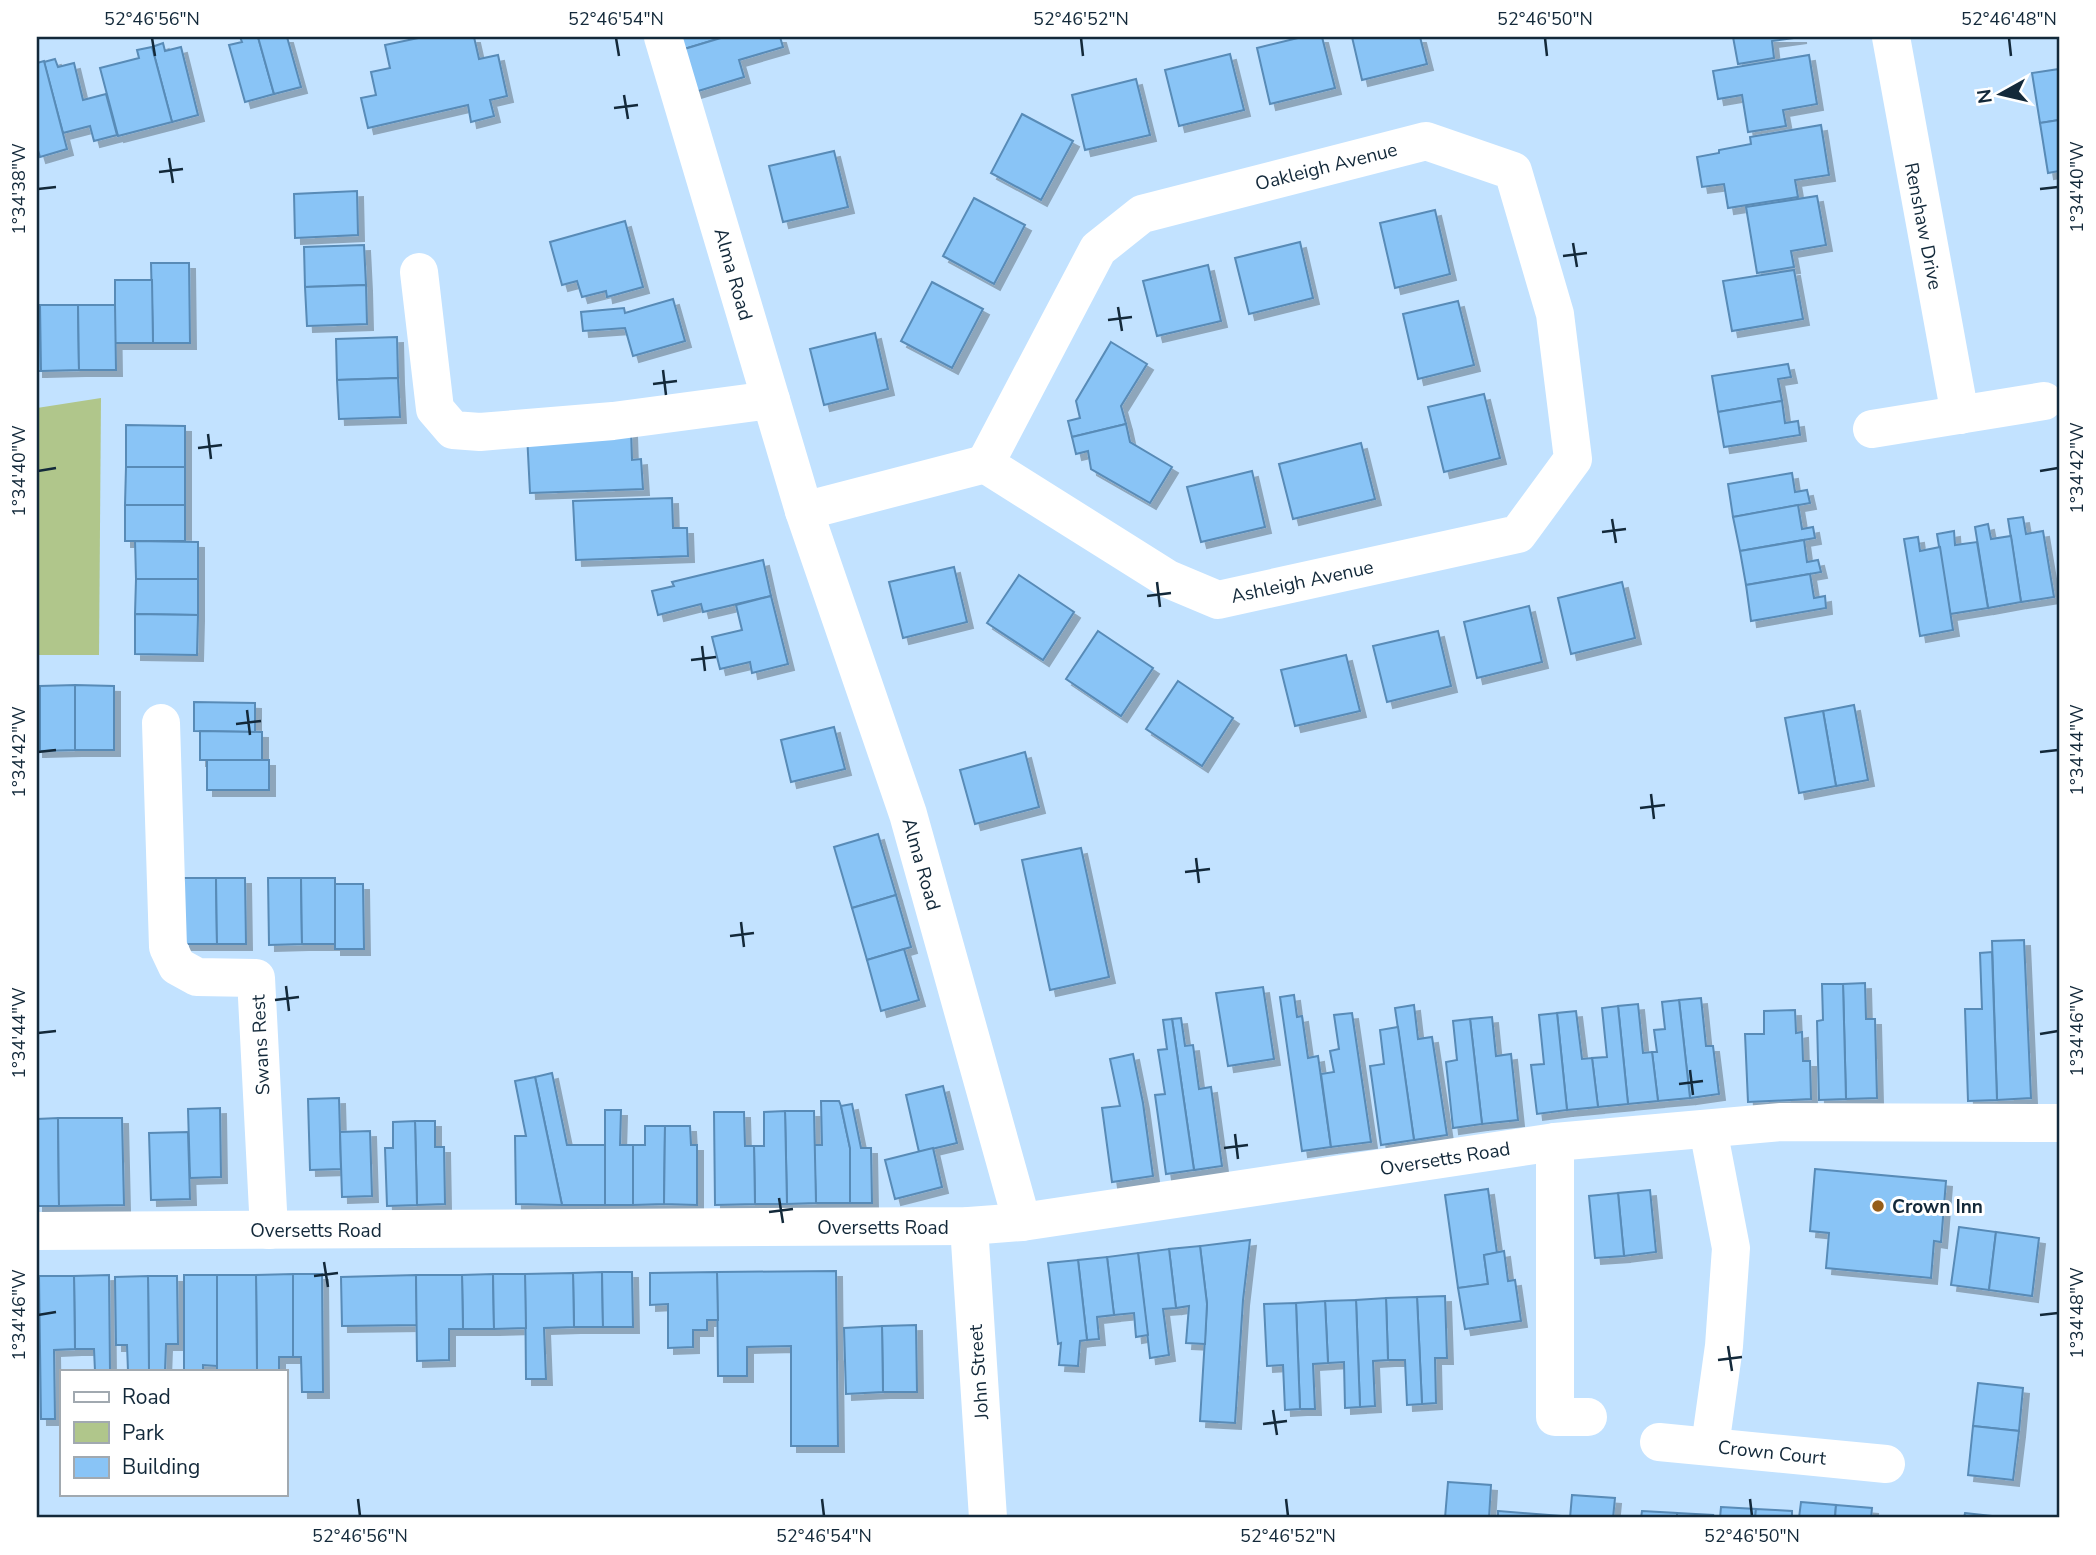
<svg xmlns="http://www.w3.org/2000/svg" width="2096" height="1555" font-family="'Nunito Sans',sans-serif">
<defs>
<filter id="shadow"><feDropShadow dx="6" dy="6" stdDeviation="0" flood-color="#0004"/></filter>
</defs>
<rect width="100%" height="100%" fill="#c2e2ff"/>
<polygon fill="#b0c68b" points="101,398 99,655 37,655 37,408"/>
<g fill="#89c4f6" stroke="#588bb7" stroke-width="2" filter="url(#shadow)">
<polygon points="240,37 258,37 274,94 245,102 229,45 242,42"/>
<polygon points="258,37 287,37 301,87 274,94"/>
<polygon points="423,37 474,37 479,59 498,55 507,96 490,100 494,116 471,122 468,105 368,128 361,98 376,95 371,72 390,68 385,45"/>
<polygon points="677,37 724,37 681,50"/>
<polygon points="724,37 780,37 783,47 739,60 744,77 695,92 681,50"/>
<polygon points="1302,37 1322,37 1335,88 1270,104 1257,48"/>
<polygon points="1352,37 1420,37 1427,64 1362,80"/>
<polygon points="1733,37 1801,37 1772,41 1774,58 1738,64"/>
<polygon points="163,43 165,51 181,47 198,115 172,122 152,47"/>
<polygon points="152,47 172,122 118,136 100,68 139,58 137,50"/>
<polygon points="1230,54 1244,110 1179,126 1165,70"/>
<polygon points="1809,55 1817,104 1783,110 1786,126 1748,132 1742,95 1718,99 1713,71"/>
<polygon points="55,59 58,67 74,63 83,100 106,94 117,135 94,141 90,126 63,133 44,62"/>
<polygon points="44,61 67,149 40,157 37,147 37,63"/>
<polygon points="2059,69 2059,120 2040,123 2032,73"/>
<polygon points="1136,79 1150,135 1085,150 1072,95"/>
<polygon points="1022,114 1073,141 1041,200 991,173"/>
<polygon points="2059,120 2059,171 2048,173 2040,123"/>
<polygon points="1821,125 1829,175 1795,180 1798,197 1728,208 1724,184 1702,187 1697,157 1719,153 1719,150 1751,144 1750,137"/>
<polygon points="834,151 848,207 783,222 769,166"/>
<polygon points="357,191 358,235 295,238 294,194"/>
<polygon points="1817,196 1826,245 1791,251 1794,267 1757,273 1746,207"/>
<polygon points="974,198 1025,225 994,284 943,256"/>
<polygon points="1435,210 1450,274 1395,288 1380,223"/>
<polygon points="625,221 643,287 607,297 606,291 582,297 577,281 562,285 550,242"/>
<polygon points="1300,242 1313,298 1249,314 1235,258"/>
<polygon points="364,245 366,285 305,287 304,247"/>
<polygon points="151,263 189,263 190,343 153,343"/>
<polygon points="1208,265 1221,321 1157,336 1143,281"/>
<polygon points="1794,270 1803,319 1732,331 1723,281"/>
<polygon points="115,280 152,280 153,343 115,343"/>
<polygon points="932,282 983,309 952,368 901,341"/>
<polygon points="366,285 367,324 307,326 305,287"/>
<polygon points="673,299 685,341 633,356 625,328 583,331 581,312 624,308 625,313"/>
<polygon points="1458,301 1474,365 1418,379 1403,314"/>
<polygon points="37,305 40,305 41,371 37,371"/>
<polygon points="40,305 78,305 79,370 41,371"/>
<polygon points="78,305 115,305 116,370 79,370"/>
<polygon points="875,333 888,389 824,405 810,349"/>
<polygon points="397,337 398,378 337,380 336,339"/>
<polygon points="1111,342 1147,364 1121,406 1126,424 1072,437 1068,421 1080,418 1076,401"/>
<polygon points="1788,364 1791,377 1778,379 1782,401 1718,412 1712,376"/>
<polygon points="398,378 400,417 339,419 337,380"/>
<polygon points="1484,394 1500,458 1444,472 1428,407"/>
<polygon points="1782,401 1785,423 1798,421 1800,435 1724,447 1718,412"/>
<polygon points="1126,424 1130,442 1172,467 1150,503 1091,469 1088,451 1076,454 1072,437"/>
<polygon points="126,425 185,426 185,467 126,467"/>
<polygon points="631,430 632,460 641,459 643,489 530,493 527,434"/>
<polygon points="1361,443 1375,499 1293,519 1279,464"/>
<polygon points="126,467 185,467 185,505 125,505"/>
<polygon points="1252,471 1265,527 1201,542 1187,487"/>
<polygon points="1792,473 1795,492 1807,490 1810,503 1733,517 1728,484"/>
<polygon points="672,498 673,528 687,528 688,556 576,560 573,501"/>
<rect x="125" y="505" width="60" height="36"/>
<polygon points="1798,505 1802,529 1813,527 1815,538 1740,551 1733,517"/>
<polygon points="2023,517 2026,534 2043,531 2054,597 2021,602 2008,519"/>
<polygon points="1988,524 1991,539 2011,536 2021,602 1988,608 1975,527"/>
<polygon points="1954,531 1955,545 1977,542 1988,608 1950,614 1937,534"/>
<polygon points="1918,537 1920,551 1940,547 1953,630 1920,636 1904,539"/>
<polygon points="1804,540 1807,562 1818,560 1821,572 1746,585 1740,551"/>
<polygon points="135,541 198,542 198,579 136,579"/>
<polygon points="763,560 771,596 703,612 701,604 658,615 652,591 674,586 672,582"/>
<polygon points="954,567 967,622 903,638 889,582"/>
<polygon points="1810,574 1814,598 1825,596 1826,608 1751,621 1746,585"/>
<polygon points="1019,575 1074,612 1043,660 987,623"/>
<polygon points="136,579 198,579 198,615 135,614"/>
<polygon points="1622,582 1635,638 1571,654 1558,598"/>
<polygon points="771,596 788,664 752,673 750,662 720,669 712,637 742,630 736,605"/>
<polygon points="1529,606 1542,662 1477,678 1464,622"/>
<polygon points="135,614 198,615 197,655 135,654"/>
<polygon points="1098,631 1153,668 1121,716 1066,679"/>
<polygon points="1438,631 1451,686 1387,702 1373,646"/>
<polygon points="1346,655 1360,711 1295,726 1281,670"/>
<polygon points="1178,681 1233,718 1202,766 1146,729"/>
<polygon points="75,685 75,750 40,751 40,686"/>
<polygon points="75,685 114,686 114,750 75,750"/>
<rect x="37" y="686" width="3" height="65"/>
<polygon points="194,702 255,703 255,732 194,731"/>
<polygon points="1854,705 1868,780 1836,786 1823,711"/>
<polygon points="1823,711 1836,786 1799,793 1785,718"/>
<polygon points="834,727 845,769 791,782 781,740"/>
<polygon points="200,731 262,732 262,760 200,760"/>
<polygon points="1025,752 1039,807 975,824 960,770"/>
<rect x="207" y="760" width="62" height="30"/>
<polygon points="878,834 896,895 852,908 834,847"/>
<polygon points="1081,848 1109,977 1050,990 1022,860"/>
<polygon points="184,878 216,878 217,944 184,944"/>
<polygon points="216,878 245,878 246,944 217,944"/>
<polygon points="268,878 301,878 302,944 269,945"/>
<polygon points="301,878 335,878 335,944 302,944"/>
<polygon points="335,884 363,884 364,949 335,949"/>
<polygon points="896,895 911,947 867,960 852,908"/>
<polygon points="2024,940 2031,1098 1997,1100 1992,941"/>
<polygon points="904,949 919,1000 881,1011 867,960"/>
<polygon points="1992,952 1997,1100 1968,1101 1965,1009 1982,1009 1980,953"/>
<polygon points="1865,983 1866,1019 1875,1019 1877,1098 1846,1099 1843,984"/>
<polygon points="1822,984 1843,984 1846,1099 1819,1100 1817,1021 1823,1020"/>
<polygon points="1263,987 1274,1059 1228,1066 1216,993"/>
<polygon points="1294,995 1297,1017 1302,1016 1308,1058 1318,1056 1331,1147 1302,1151 1280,997"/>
<polygon points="1701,998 1706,1046 1713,1046 1719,1094 1690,1098 1679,1000"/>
<polygon points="1679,1000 1690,1098 1658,1101 1652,1052 1657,1052 1654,1030 1665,1029 1662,1002"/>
<polygon points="1638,1004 1643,1053 1652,1052 1658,1101 1628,1104 1618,1006"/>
<polygon points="1414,1005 1418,1039 1432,1037 1447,1135 1414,1140 1395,1008"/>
<polygon points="1618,1006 1628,1104 1598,1107 1592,1058 1607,1057 1602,1008"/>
<polygon points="1795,1010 1796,1033 1802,1032 1803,1061 1810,1061 1811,1099 1748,1102 1745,1034 1764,1034 1764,1011"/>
<polygon points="1576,1011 1582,1059 1592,1058 1598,1107 1567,1110 1557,1013"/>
<polygon points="1352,1013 1371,1142 1331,1147 1321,1074 1334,1072 1330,1051 1339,1049 1334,1015"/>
<polygon points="1557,1013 1567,1110 1537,1114 1531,1065 1544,1064 1539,1015"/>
<polygon points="1492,1017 1496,1056 1511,1054 1518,1120 1482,1124 1470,1019"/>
<polygon points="1181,1018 1185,1046 1193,1045 1199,1089 1211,1087 1222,1166 1194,1170 1172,1019"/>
<polygon points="1172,1019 1194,1170 1166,1174 1155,1095 1165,1094 1158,1050 1167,1049 1163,1020"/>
<polygon points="1470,1019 1482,1124 1453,1128 1446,1062 1457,1060 1453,1021"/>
<polygon points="1398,1027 1414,1140 1381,1145 1370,1066 1384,1064 1380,1030"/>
<polygon points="1133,1054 1143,1103 1153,1176 1112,1182 1102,1108 1120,1106 1110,1059"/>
<polygon points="552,1073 567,1145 605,1145 605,1205 562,1205 535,1077"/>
<polygon points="535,1077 562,1205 516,1204 515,1136 526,1136 515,1081"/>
<polygon points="943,1086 957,1143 919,1152 906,1095"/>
<polygon points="339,1098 341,1169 310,1170 308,1099"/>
<polygon points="821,1101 839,1101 841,1106 850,1148 850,1203 816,1203 814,1145 822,1145"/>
<polygon points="852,1104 861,1148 871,1148 872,1203 850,1203 850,1148 841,1106"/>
<polygon points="220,1108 221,1177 190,1178 188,1109"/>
<polygon points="605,1110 621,1110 620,1145 633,1145 633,1205 605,1205"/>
<polygon points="785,1111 814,1111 816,1203 787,1204"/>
<polygon points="785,1111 787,1204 755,1204 754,1146 764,1146 764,1112"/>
<polygon points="714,1112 744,1112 745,1146 754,1146 755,1204 715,1205"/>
<polygon points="58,1118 59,1206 37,1206 37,1119"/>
<polygon points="58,1118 122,1118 124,1205 59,1206"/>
<polygon points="415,1121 435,1121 435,1147 444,1147 445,1204 417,1205"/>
<polygon points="415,1121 417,1205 387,1206 385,1148 393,1148 393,1122"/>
<polygon points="645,1126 665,1126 664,1204 633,1205 633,1145 645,1145"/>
<polygon points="665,1126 690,1126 691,1145 697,1145 697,1205 664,1204"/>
<polygon points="370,1131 372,1196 342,1197 340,1132"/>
<polygon points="188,1132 190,1199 151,1200 149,1133"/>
<polygon points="933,1148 942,1187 895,1199 885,1160"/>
<polygon points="1815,1169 1946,1181 1941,1242 1934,1241 1931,1278 1826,1268 1829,1233 1810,1231"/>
<polygon points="1488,1189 1497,1253 1484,1255 1488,1284 1458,1288 1445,1195"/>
<polygon points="1650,1190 1656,1252 1624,1256 1618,1193"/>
<polygon points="1618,1193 1624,1256 1595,1258 1589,1196"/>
<polygon points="1959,1227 1996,1232 1989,1290 1951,1285"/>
<polygon points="1996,1232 2039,1238 2032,1296 1989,1290"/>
<polygon points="1250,1240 1243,1300 1235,1423 1200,1421 1207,1304 1200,1246"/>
<polygon points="1200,1246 1207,1304 1205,1344 1186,1343 1189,1306 1176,1308 1169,1249"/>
<polygon points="1169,1249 1176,1308 1163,1309 1169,1355 1150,1358 1138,1253"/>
<polygon points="1504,1251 1508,1281 1515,1280 1521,1321 1465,1329 1458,1288 1488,1284 1484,1255"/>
<polygon points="1138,1253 1148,1335 1136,1337 1134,1313 1114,1315 1107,1257"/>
<polygon points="1107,1257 1114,1315 1097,1317 1099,1339 1087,1340 1078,1260"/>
<polygon points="1078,1260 1087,1340 1080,1341 1078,1366 1059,1365 1061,1343 1058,1344 1048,1263"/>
<polygon points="836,1271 838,1446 791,1446 791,1346 747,1347 747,1376 718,1376 717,1272"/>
<polygon points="602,1272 603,1327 574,1327 573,1273"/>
<polygon points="602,1272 632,1272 633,1327 603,1327"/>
<polygon points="717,1272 718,1320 707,1320 707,1330 693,1330 693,1347 668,1348 668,1304 650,1305 650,1273"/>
<polygon points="573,1273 574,1327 544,1328 546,1379 526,1379 525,1274"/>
<polygon points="293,1274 293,1357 279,1357 279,1371 257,1371 256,1275"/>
<polygon points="293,1274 322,1274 323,1392 302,1392 301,1357 293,1357"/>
<polygon points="493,1274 494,1329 463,1329 462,1275"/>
<polygon points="493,1274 525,1274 526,1328 494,1329"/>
<polygon points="109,1275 110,1371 95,1371 94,1349 75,1349 74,1276"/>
<polygon points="184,1275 217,1275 217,1366 203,1365 203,1371 184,1371"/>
<polygon points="217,1275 256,1275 257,1371 217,1371"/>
<polygon points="416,1275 417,1325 342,1326 341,1277"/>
<polygon points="416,1275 462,1275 463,1329 449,1329 449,1360 417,1361"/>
<polygon points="39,1276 74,1276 75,1349 54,1350 55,1419 41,1419"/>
<polygon points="148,1276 177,1276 178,1344 166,1344 165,1371 149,1371"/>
<polygon points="148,1276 149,1371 128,1371 127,1345 116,1345 115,1277"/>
<polygon points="1445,1296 1447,1358 1435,1358 1436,1403 1422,1404 1417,1297"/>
<polygon points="1417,1297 1422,1404 1407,1405 1405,1360 1388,1360 1386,1298"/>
<polygon points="1386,1298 1388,1360 1373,1361 1375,1406 1360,1407 1356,1300"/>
<polygon points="1356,1300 1360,1407 1345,1408 1344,1362 1328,1363 1325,1301"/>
<polygon points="1325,1301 1328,1363 1313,1364 1315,1409 1300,1409 1296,1303"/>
<polygon points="1296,1303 1300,1409 1285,1410 1283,1365 1267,1366 1264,1304"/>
<polygon points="916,1325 917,1392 883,1392 882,1326"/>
<polygon points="882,1326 883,1392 846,1394 844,1328"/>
<polygon points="1978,1383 2023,1388 2019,1431 1973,1426"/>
<polygon points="1973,1426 2019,1431 2013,1480 1968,1475"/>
<polygon points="1448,1482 1491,1485 1489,1518 1445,1518"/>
<polygon points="1572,1495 1615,1498 1613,1518 1570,1518"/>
<polygon points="1801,1502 1836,1505 1835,1518 1799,1518"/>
<polygon points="1836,1505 1872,1508 1871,1518 1835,1518"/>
<polygon points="1721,1507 1756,1509 1755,1518 1720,1518"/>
<polygon points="1756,1509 1792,1511 1792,1518 1755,1518"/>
<polygon points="1498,1511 1561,1516 1561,1518 1498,1518"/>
<polygon points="1642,1511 1677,1513 1677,1518 1641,1518"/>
<polygon points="1677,1513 1713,1515 1712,1518 1677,1518"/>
<polygon points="1965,1513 2010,1518 1964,1518"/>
</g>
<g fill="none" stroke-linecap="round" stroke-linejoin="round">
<g stroke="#fff" stroke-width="38">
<polyline points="663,37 804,511 908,814 1022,1222"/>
<polyline points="1891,37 1960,415"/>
<polygon points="1426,141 1513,171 1555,314 1573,459 1518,534 1218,600 1168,579 985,464 1098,249 1142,214"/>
<polyline points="419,272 435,409 453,430 480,432 613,421 771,400"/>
<polyline points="1872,429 2044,401"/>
<polyline points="804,511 985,464"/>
<polyline points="161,723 168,947 177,966 197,977 256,978 269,1230"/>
<polyline points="1708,1129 1731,1248 1724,1346 1710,1446"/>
<polyline points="1555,1142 1555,1417 1588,1417"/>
<polyline points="969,1226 988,1518"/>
<polyline points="37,1231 969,1226 1022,1222 1555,1142 1781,1122 2059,1123"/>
<polyline points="1659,1442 1886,1464"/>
</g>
</g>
<path fill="none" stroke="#13293a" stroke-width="2.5" d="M152,38L155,56M616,38L619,56M1081,38L1083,56M1545,38L1547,56M2009,38L2011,56M624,95L628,119M614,108L638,105M169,158L173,183M159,172L183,169M38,189L56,187M2040,189L2058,187M1573,243L1577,267M1563,256L1587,253M1118,307L1122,331M1108,320L1132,317M663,370L666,395M653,384L677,381M208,434L211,459M198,448L222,445M38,471L56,468M2040,471L2058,468M1612,519L1616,543M1602,532L1626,529M1157,582L1160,607M1147,596L1171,593M702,646L705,671M691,660L716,657M247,710L250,735M236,724L261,721M38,752L56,750M2040,752L2058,750M1651,794L1654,819M1640,808L1665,805M1196,858L1199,883M1185,872L1210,869M741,922L744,947M730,936L754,933M286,986L289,1011M275,1000L299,997M38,1033L56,1031M2040,1034L2058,1031M1690,1070L1693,1095M1679,1084L1703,1081M1235,1134L1238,1159M1224,1148L1248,1145M779,1198L783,1223M769,1212L793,1209M324,1262L328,1287M314,1276L338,1273M38,1315L56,1312M2040,1315L2058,1313M1728,1346L1732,1371M1718,1360L1742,1357M1273,1410L1277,1435M1263,1424L1287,1421M358,1499L360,1516M822,1499L824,1516M1286,1499L1288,1516M1750,1499L1752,1516"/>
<circle fill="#965d19" stroke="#fff" stroke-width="2.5" cx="1878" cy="1206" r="7"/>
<g text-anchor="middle" stroke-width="6" stroke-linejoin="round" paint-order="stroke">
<g font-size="19" fill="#13293a" stroke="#fff">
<text transform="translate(1326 166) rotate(-14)" y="7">Oakleigh Avenue</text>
<text transform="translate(1924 226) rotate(79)" y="7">Renshaw Drive</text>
<text transform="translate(734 274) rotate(74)" y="7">Alma Road</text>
<text transform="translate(1302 581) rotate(-12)" y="7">Ashleigh Avenue</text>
<text transform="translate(922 864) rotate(74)" y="7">Alma Road</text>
<text transform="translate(260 1045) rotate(-93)" y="7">Swans Rest</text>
<text transform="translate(1445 1158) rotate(-9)" y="7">Oversetts Road</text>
<text x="883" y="1234">Oversetts Road</text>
<text x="316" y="1237">Oversetts Road</text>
<text transform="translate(978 1372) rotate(-94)" y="7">John Street</text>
<text transform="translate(1772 1452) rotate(6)" y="7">Crown Court</text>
</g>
<g font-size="19" font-weight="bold" fill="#13293a" stroke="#fff" text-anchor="start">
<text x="1892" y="1213">Crown Inn</text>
</g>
</g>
<rect width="2096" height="1555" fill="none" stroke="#ffffff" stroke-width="77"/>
<rect x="60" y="1370" width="228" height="126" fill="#ffffff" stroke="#a1a9b0" stroke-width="2"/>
<rect x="74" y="1392" width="35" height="10" fill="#ffffff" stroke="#a1a9b0" stroke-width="2"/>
<text x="122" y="1404" font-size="21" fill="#13293a">Road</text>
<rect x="74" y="1422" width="35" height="21" fill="#b0c68b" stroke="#a1a9b0" stroke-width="2"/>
<text x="122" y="1440" font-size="21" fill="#13293a">Park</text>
<rect x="74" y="1457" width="35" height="21" fill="#89c4f6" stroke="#a1a9b0" stroke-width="2"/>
<text x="122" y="1474" font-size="21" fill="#13293a">Building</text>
<g transform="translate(2001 94) rotate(262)" stroke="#ffffff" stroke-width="5" paint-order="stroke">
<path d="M0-5L12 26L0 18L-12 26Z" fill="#13293a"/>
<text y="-10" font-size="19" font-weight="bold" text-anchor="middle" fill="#13293a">N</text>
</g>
<rect x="38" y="38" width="2020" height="1478" fill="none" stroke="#13293a" stroke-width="2.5"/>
<g font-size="18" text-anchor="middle" fill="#13293a">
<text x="152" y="25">52°46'56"N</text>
<text x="616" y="25">52°46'54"N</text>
<text x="1081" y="25">52°46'52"N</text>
<text x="1545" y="25">52°46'50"N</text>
<text x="2009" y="25">52°46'48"N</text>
<text transform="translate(2077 187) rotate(-90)" y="6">1°34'40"W</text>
<text transform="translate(19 189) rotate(-90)" y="6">1°34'38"W</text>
<text transform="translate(2077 468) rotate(-90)" y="6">1°34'42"W</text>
<text transform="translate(19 471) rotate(-90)" y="6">1°34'40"W</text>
<text transform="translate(2077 750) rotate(-90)" y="6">1°34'44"W</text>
<text transform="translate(19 752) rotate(-90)" y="6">1°34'42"W</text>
<text transform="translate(2077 1031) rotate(-90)" y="6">1°34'46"W</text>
<text transform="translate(19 1033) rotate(-90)" y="6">1°34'44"W</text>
<text transform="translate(2077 1313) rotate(-90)" y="6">1°34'48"W</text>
<text transform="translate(19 1315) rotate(-90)" y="6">1°34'46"W</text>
<text x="360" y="1542">52°46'56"N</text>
<text x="824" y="1542">52°46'54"N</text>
<text x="1288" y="1542">52°46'52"N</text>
<text x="1752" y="1542">52°46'50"N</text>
</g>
</svg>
